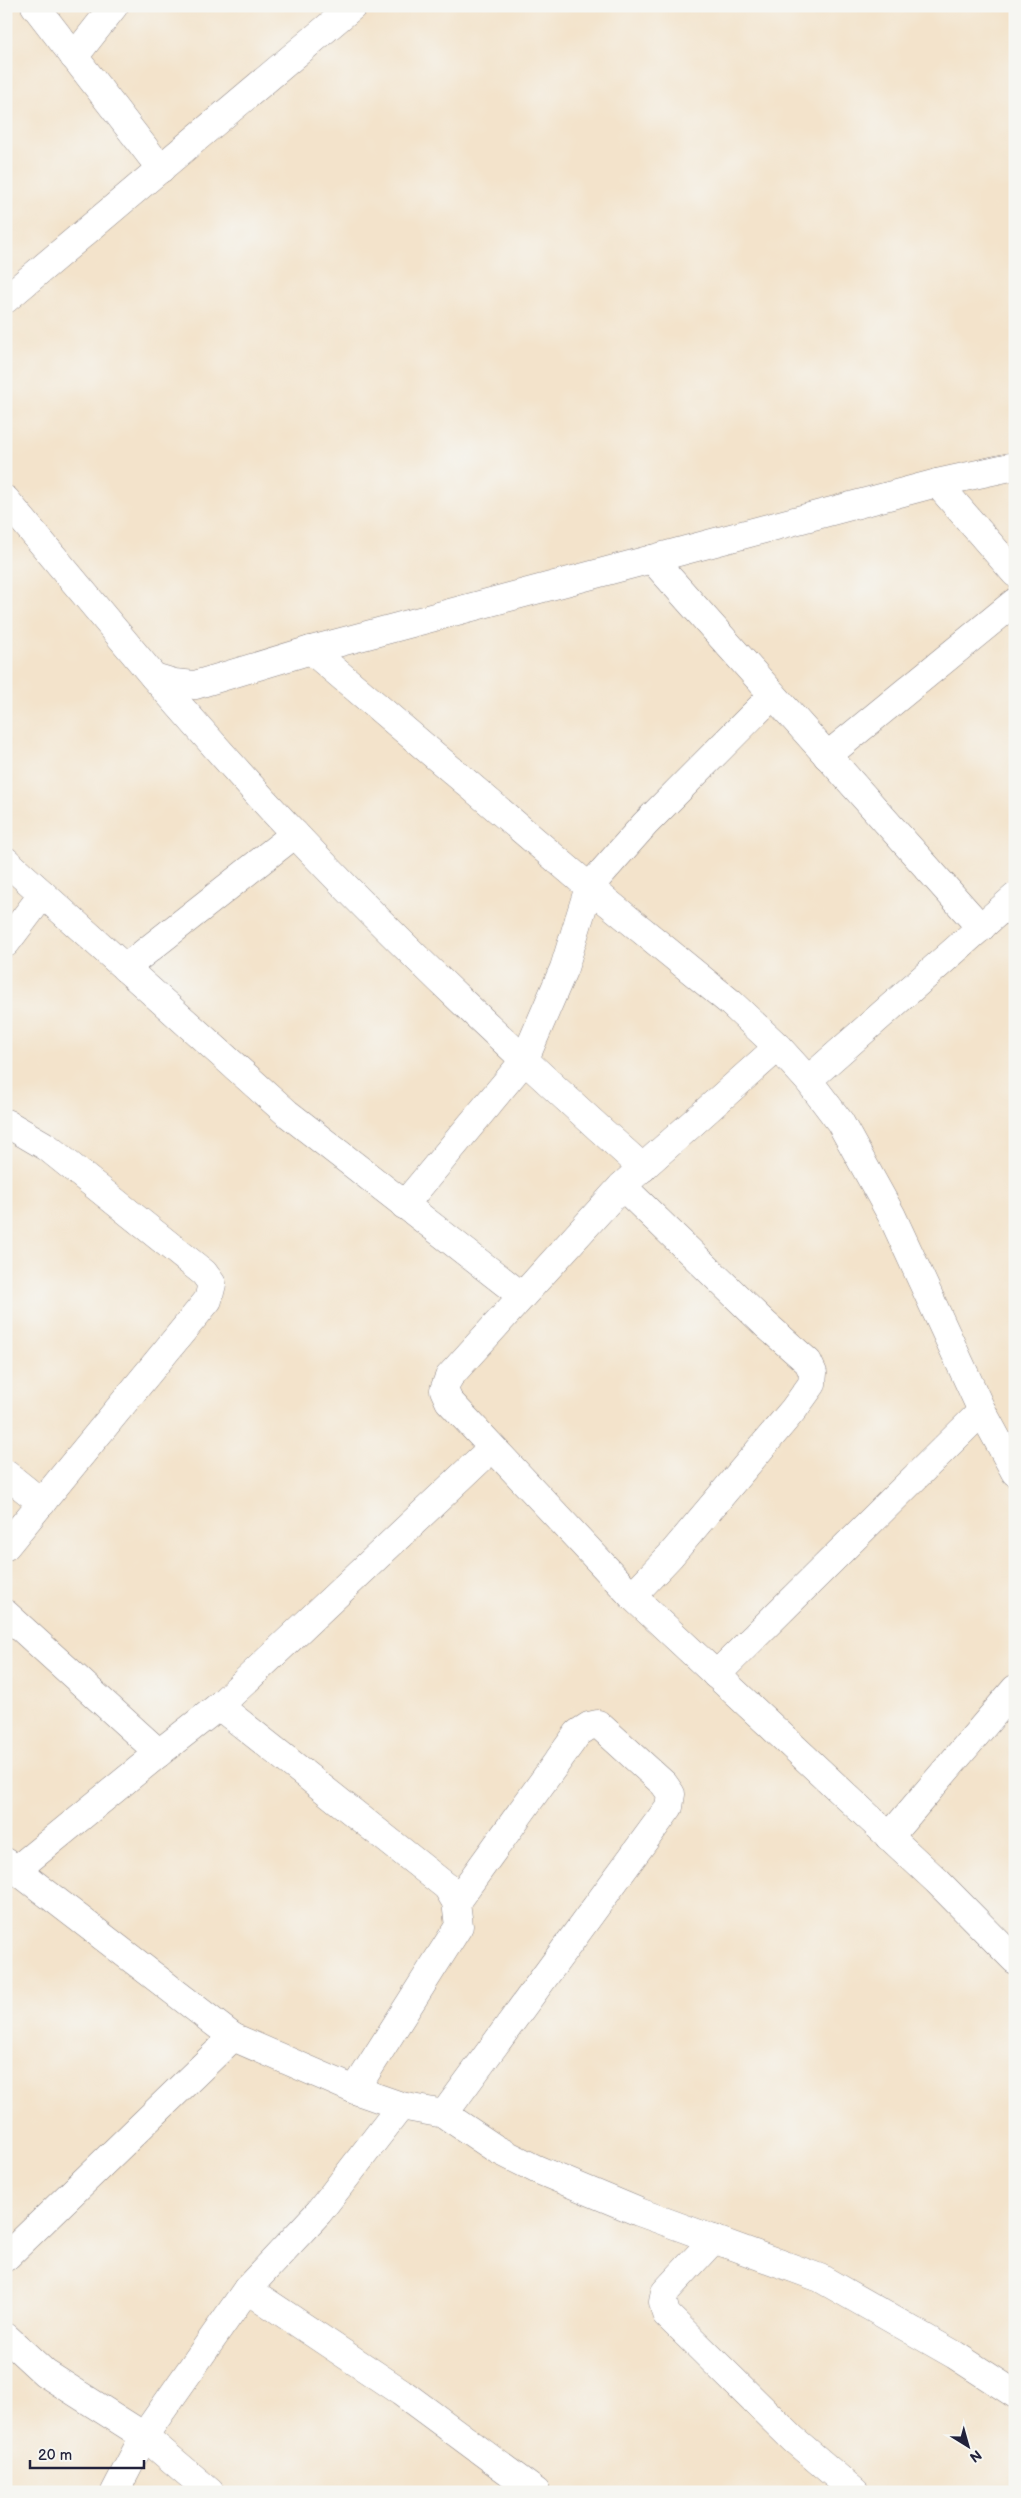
<svg xmlns="http://www.w3.org/2000/svg" width="1021" height="2498" font-family="'Balsamiq Sans',sans-serif">
<rect width="100%" height="100%" fill="#f6f6f2"/>
<filter id="ink" filterUnits="userSpaceOnUse"><feTurbulence type="fractalNoise" baseFrequency=".02" numOctaves="2"/><feDisplacementMap in="SourceGraphic" scale="10" xChannelSelector="R" yChannelSelector="G"/><feConvolveMatrix kernelMatrix="1 2 1 2 8 2 1 2 1" color-interpolation-filters="sRGB"/></filter>
<filter id="wash" filterUnits="userSpaceOnUse"><feTurbulence type="fractalNoise" baseFrequency=".0096" numOctaves="4" result="noise"/><feDisplacementMap in="SourceGraphic" scale="20" xChannelSelector="R" yChannelSelector="G"/><feGaussianBlur stdDeviation="1.12" result="paint"/><feColorMatrix in="noise" values="0 0 0 0 0 0 0 0 0 0 0 0 0 0 0 0 0 1.4 0 .05"/><feComposite in="paint" operator="in"/></filter>
<g filter="url(#wash)">
<rect width="100%" height="100%" fill="#f3e3cb"/>
</g>
<g filter="url(#ink)">
<g fill="none" stroke-linecap="round" stroke-linejoin="round">
<g stroke="#8a8283" stroke-width="29">
<g id="street">
<polyline points="35,6 161,169"/>
<polyline points="74,57 114,6"/>
<polyline points="6,299 353,6"/>
<polyline points="937,483 1015,573"/>
<polyline points="6,500 154,677 174,683 195,685 311,650 652,559 937,483 1015,466"/>
<polyline points="652,559 981,928"/>
<polyline points="311,650 589,887 731,1003 778,1047 808,1080 840,1122 892,1216 982,1411 1015,1472"/>
<path d="M154,677C200,729 246,783 295,834C405,951 523,1060 643,1168"/>
<polyline points="827,756 1015,602"/>
<polyline points="6,861 287,1113 522,1296"/>
<polyline points="6,943 43,894"/>
<polyline points="125,968 295,834"/>
<polyline points="778,1047 622,1186 449,1377 444,1390 449,1401 632,1596 937,1881 1015,1960"/>
<polyline points="808,1080 1015,897"/>
<polyline points="6,1123 47,1147 204,1273 212,1284 208,1300 6,1546"/>
<polyline points="622,1186 766,1325 808,1362 813,1373 812,1384 794,1409 671,1555 632,1596"/>
<polyline points="404,1205 524,1061 564,968 589,887 645,824 773,695"/>
<polyline points="6,1474 42,1503"/>
<polyline points="6,1614 159,1753"/>
<polyline points="716,1675 982,1411"/>
<polyline points="219,1706 447,1887 456,1902 459,1926 355,2090"/>
<polyline points="889,1837 1015,1689"/>
<polyline points="6,1862 233,2037 355,2090 401,2106 444,2114 496,2149 536,2169 639,2212 820,2278 955,2355 1015,2394"/>
<polyline points="16,1870 159,1753 219,1706 492,1448"/>
<polyline points="444,2114 669,1807 671,1794 664,1784 598,1724 589,1726 578,1733 456,1902"/>
<polyline points="714,2239 665,2292 663,2302 666,2314 793,2439 855,2492"/>
<polyline points="6,2257 233,2037"/>
<polyline points="247,2289 401,2392 536,2492"/>
<polyline points="6,2337 45,2373 144,2436 210,2492"/>
<polyline points="115,2492 144,2436 247,2289 319,2212 401,2106"/>
</g>
</g>
<use href="#street" stroke="#fff" stroke-width="28"/>
</g>
</g>
<rect width="1021" height="2498" fill="none" stroke="#f6f6f2" stroke-width="25"/>
<g transform="translate(968 2446) rotate(143)" stroke="#f6f6f2" stroke-width="4" paint-order="stroke">
<path d="M0-4L9 19L0 12L-9 19Z" fill="#22223b"/>
<text y="-8" font-size="14" font-weight="bold" text-anchor="middle" fill="#22223b">N</text>
</g>
<path d="M30 2460v8h114v-8" fill="none" stroke="#22223b" stroke-width="2.5"/>
<text x="38" y="2460" font-size="15" fill="#22223b" stroke="#f6f6f2" stroke-width="4" paint-order="stroke">20 m</text>
</svg>
